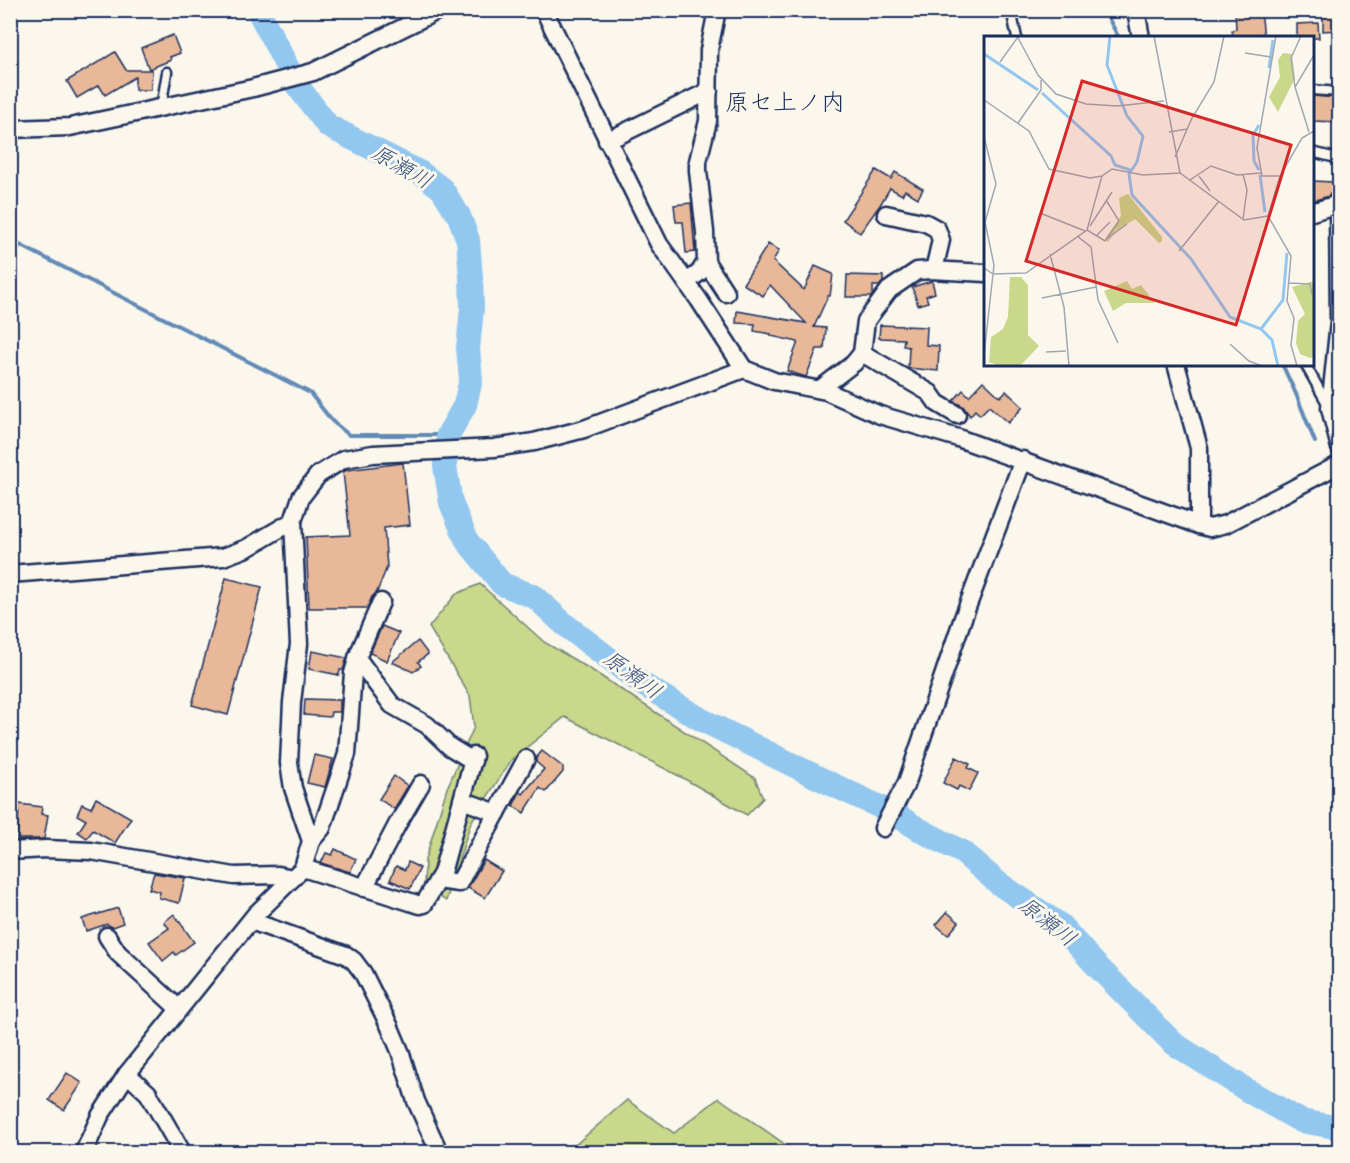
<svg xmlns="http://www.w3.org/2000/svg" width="1350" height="1163" font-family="Sriracha,'Klee One',sans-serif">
<rect width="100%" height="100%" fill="#fbf7ec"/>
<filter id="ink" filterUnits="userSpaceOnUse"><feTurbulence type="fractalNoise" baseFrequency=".0167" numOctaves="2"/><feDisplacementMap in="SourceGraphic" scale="12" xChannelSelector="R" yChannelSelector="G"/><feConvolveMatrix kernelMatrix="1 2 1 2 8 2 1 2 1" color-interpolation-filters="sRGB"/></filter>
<g filter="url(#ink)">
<g fill="#c9d88b" stroke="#728474" stroke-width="1.5">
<polygon points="480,584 544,642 590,669 755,778 763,798 747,815 683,778 565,717 512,759 471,822 446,901 424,886 425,860 447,788 474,727 470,696 429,627 456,594"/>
<polygon points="719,1098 796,1152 567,1152 627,1100 674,1133"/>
</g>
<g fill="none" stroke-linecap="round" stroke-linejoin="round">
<g stroke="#628ab6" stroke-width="4">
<polyline points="1104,10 1119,38"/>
<polyline points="10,240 310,393 332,421 349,435 448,435"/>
<polyline points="1282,364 1296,394 1315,442"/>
</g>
<polyline stroke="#92c7f0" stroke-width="24" points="258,10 296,84 328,126 421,173 442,189 459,216 468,240 471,277 472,308 468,349 471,379 465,405 448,435 445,466 451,503 467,541 502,584 535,597 564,624 642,684 702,720 829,783 895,814 920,830 962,852 998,883 1060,925 1094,963 1173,1043 1250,1092 1301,1121 1340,1128"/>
</g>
<g fill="#e8b899" stroke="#1b2f5e" stroke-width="1.5">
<polygon points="1235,10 1261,10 1264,38 1233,38 1232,30 1236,29"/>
<polygon points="1323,12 1340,12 1338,30 1323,31"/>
<polygon points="1318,23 1319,38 1297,38 1297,24"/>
<polygon points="173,35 180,53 170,57 171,60 149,69 141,48"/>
<polygon points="115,52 126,70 152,70 151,90 135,90 135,77 105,95 99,85 77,98 67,81"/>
<polygon points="1312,96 1340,98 1340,122 1312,121"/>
<polygon points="876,170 891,179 895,172 923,189 918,198 905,190 902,195 890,188 880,205 860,233 843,220"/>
<polygon points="1312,181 1333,182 1333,189 1329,196 1312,201"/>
<polygon points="691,203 695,252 686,253 683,222 676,222 674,205"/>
<polygon points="768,244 779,250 773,261 804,290 815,266 833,274 830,296 828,296 814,327 826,328 824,349 817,349 806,377 787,371 798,342 771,336 771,334 754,331 755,324 736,323 737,311 806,323 770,285 763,296 743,284"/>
<polygon points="847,275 883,276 883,282 879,286 873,286 873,294 871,297 846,297"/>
<polygon points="932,281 935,293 926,296 928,302 918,305 912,287"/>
<polygon points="880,325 927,327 926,345 939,346 938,371 908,368 909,347 903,346 904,339 879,338"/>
<polygon points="983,381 1000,397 1006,391 1023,407 1008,423 989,406 980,415 975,410 970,416 963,406 953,401 963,390 969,396"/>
<polygon points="403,463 410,525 384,528 387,567 377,592 372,597 367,608 309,608 306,537 350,535 343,472 347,470"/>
<polygon points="226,578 262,587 228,715 192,705"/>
<polygon points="382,626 399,633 387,661 370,653"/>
<polygon points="418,641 428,654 418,662 421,666 413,672 392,662"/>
<polygon points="312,651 347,658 343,670 340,670 339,675 309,669"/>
<polygon points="305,699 340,700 340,712 331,712 330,717 304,715"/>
<polygon points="542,751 563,767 563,772 546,792 540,788 524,813 513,806 520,792 523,794 544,769 536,762 536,758"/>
<polygon points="314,755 333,759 325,787 307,783"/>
<polygon points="956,757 970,764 968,768 978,773 969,791 959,786 957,790 943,783"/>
<polygon points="394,776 408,786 394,809 379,799"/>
<polygon points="96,798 131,818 115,843 93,830 87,838 78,832 86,820 77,815 82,804 91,808"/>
<polygon points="19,804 42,807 41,814 48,815 44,839 17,839"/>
<polygon points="335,849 356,859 350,872 321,863 326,853 332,855"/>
<polygon points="484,860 502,871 485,898 468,888"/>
<polygon points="408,862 420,868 410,889 390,880 396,866 405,870"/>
<polygon points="154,873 185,878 179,903 159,898 160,892 149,889"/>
<polygon points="118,908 123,923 112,927 107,924 86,931 82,919"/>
<polygon points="947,912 959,922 948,935 936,925"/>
<polygon points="174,914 194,942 176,955 174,952 163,961 149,942 169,928 164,922"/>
<polygon points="67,1073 82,1083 64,1110 49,1100"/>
</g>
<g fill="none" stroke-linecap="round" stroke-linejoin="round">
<g stroke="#1b2f5e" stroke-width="13">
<g id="lane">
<polyline points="1011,10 1017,38"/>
<polyline points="1312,90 1340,92"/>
<polyline points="161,108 167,72"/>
<polyline points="1312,152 1340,159"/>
<polyline points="1305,364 1328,405"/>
</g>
</g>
<g stroke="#1b2f5e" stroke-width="21">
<g id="street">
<polyline points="544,10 659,244 699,300 744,369 774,381 826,391 880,415 958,438 1199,525 1210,528 1226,524 1340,464"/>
<polyline points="1136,10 1141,38"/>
<polyline points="10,129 70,127 253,88 313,72 439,10"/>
<polyline points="607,141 709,91"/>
<polyline points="1340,196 1338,204 1339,322 1330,408 1340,448"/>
<polyline points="1312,212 1338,204"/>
<polyline points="886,214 926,223 937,229 941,240 934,270"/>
<polyline points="706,262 726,293"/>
<polyline points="686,282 699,273 706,262 705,232 698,171 698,161 708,121 709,50 717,10"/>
<polyline points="862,353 930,393 937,403 957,415"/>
<polyline points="1176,364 1199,448 1199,525"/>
<polyline points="820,389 854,363 862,353 866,321 889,290 917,271 931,270 986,273"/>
<polyline points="10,574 223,557 247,548 293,521"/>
<polyline points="357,658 392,705 427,725 450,747 473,761"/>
<polyline points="462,800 497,813"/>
<polyline points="883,828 907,782 963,618 1023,460"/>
<polyline points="311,841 322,828 347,754 353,673 359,653 381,602"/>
<polyline points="10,851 46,849 91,851 234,876 278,875 293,878"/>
<polyline points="303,868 420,905 424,904 442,873 474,756"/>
<polyline points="438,880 459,883 526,759"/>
<polyline points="364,888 397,825 421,784"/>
<polyline points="251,921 346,955 354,961 363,973 389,1025 400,1051 416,1101 439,1152"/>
<polyline points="107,936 118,953 179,1009"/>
<polyline points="127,1074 148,1093 182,1152"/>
<polyline points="84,1152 100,1116 127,1074 255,915 303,868 311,841 293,788 289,763 292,702 299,644 293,521 301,497 318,475 344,459 373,454 494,448 534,442 584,429 744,369"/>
</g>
</g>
<use href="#lane" stroke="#fbf7ec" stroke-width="8"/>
<use href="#street" stroke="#fbf7ec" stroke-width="16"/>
</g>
</g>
<g text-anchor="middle" stroke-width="6" stroke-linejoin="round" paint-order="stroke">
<g font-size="22" font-style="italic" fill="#395582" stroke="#fbf7ec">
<text transform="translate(402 166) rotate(30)" y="8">原瀬川</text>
<text transform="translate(633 674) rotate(36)" y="8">原瀬川</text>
<text transform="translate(1048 921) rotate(38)" y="8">原瀬川</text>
</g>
<g font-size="24" fill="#1b2f5e" stroke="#fbf7ec">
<text x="785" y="110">原セ上ノ内</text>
</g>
</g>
<g transform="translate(984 36)">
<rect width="330" height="330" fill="#fbf7ec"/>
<path d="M299,17L308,18L311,42L294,76L285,61L296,41L294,24ZM144,158L178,201V205L175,207L151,183L132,195L124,206L121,203L137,180L135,162ZM26,241H37L44,249V299L55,310L36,330H15L5,326L7,301L19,293L24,281ZM143,245L148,253L157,249L171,267H142L129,275L120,255ZM330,245V321L326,322L316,318L312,307L314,285L321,278L308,251Z" fill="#c9d88b"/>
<path fill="none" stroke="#92c7f0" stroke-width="3" d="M126,0L123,29L143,80L159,100L153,126L145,138L148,159L207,223L246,281L277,293L288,304L294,330M0,18L54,54M285,32L289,4M58,57L127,120L131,129L146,134M275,134L270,125L269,99L275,89M276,139L281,176M277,293L299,264L303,217"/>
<path fill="none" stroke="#a1a7b3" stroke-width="1.5" d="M33,0L54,39L72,58L102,68L133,70L180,65M170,0L196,137M292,0L273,112L278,140H296M261,17L287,21M16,26L34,1M311,51L307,22L317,0M0,64L45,95L65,133L106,142L118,140M34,87L57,54V44M185,96L203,93M325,96L311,51L330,19M0,101L12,148L1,186L10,229L0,319M191,121L208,82L230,46L240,0M259,138L263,154L259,183M215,140L226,155M206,144L227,130L253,139L277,137M122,164L135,185M56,177L101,195M284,180L307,220L303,265L310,282L307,309L313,330M106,190L128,156M103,194L121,205L135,185M93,200L107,211L114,264L134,307M112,200L126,186M124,202L143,188M195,215L235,165M66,218L80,271L85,330M0,232L9,238L42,237L103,194L118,140L128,133L159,139L196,137L260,184L284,180L296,140L318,102L330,95M305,247L326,248L328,259M58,262L112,251M246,308L265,325L278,330M62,316L82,315"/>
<path fill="#d62828" fill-opacity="0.15" stroke="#d62828" stroke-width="3" d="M98,45L307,109L252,289L42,225Z"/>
<rect width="330" height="330" fill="none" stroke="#1b2f5e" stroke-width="3"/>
</g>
<rect width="1350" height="1163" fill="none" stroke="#fbf7ec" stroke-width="36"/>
<rect x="18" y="18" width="1314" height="1127" fill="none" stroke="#1b2f5e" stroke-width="2" filter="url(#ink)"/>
</svg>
